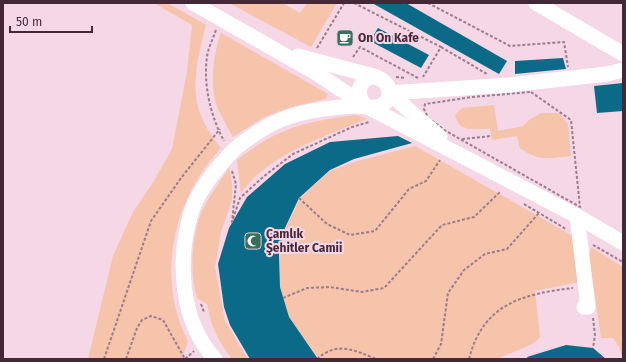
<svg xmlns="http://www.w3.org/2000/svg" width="626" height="362" font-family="'Fira Sans',sans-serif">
<rect width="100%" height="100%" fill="#f6d7e6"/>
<g fill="#f6c3ab">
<path d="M154,3H167L206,25C200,49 192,77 197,102C199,117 211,136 221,148C173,199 155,278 188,341L182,359H88L113,256L133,212L154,181L172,149L187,72L192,25Z"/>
<polygon points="229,3 282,3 300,13 307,3 337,3 311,47"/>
<path d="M221,33L328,94L326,99L291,107L264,117L233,137C228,128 223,119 218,109C209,87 213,55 221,33Z"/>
<path d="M494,105L498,131L523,126L529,120L541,113H559L568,124L571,156C549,158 539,162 520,148L517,136L492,140L490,129H468L459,125L455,115L462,108Z"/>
<path d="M357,115L367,119C330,134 288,148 257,175C251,180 246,187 241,193L237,160C277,128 307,121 357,115Z"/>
<path d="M415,146L573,236L579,282L535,291L540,337C533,347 508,353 497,359H319L289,317L280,287V254L286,228L300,198L330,171L354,162Z"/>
<path d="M229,168L232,183V200L221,232L215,267L225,321L248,359H232C217,339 212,328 207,304L197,298C190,272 191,242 200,216C207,199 219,183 229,168Z"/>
<polygon points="591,247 623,267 623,359 619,347 613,338 601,338 589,257"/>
</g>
<g fill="#0b6a87">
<polygon points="372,3 406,3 507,61 499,74"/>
<polygon points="378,28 429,55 421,68 370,41"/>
<polygon points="563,58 566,69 515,74 515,61"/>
<polygon points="623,83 623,111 597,113 594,86"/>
<polygon points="398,136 412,143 354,159 330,170 299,198 285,228 279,254 280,287 289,317 318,359 250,359 230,325 224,307 218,264 229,228 247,197 285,164 330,142"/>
<polygon points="566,345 593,348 606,359 528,359 527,357"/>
</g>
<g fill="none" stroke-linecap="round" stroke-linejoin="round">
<g stroke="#9a7c8c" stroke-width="2" stroke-dasharray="3 2" stroke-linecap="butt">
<polyline points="354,3 441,47 423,77"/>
<polyline points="428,3 510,46 564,42 568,67"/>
<path d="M216,30C213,39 208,48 207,57C203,85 211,117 224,141"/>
<polyline points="441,47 487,74"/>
<polyline points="317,48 344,3"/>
<polyline points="353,57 360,47 418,78"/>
<polyline points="396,77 406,78"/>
<polygon points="531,92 571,120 580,207 446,131 428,118 424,109 425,104 472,97"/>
<polyline points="462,139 491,136"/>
<polyline points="232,171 236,184 232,222 240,198 263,177 293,154 352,127 369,122"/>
<polyline points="299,198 327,224 350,235 375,231 409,189 426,181 440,160"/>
<polyline points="524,204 566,229"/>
<polyline points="593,245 623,262"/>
<polyline points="283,298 307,288 330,287 362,292 384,288 442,225 474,217 501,191"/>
<polyline points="201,304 204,312"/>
<polyline points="593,318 595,335 593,348"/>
<polyline points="104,359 151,221 181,178 220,129"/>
<polyline points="126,359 137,328 142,320 151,316 163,320 185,359 194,351"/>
<path d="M317,359C337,341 354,350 376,359"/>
<polyline points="433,359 441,344 448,293 464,270 485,254 507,249 539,213"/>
<path d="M469,359C483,304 522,294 573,288"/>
</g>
<g stroke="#fff" stroke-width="15">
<polyline points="193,3 316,73 366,106 577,216 623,243"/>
<polyline points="536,3 623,54"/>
<polyline points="298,56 377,77"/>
<polyline points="389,93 509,85 607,74 623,70"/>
<polyline points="389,93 440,137"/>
<polyline points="577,216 588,307 584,307"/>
<path d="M215,359C180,321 177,260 191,213C197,194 209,178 221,164C226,159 230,153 236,148C247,139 263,128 276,122C299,111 328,108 353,106C363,105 374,110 382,105C392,99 391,86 382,80C366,69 350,91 366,106"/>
</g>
</g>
<defs>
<g id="cafe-square" transform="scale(0.9)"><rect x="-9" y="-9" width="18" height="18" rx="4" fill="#367059" stroke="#f6d7e6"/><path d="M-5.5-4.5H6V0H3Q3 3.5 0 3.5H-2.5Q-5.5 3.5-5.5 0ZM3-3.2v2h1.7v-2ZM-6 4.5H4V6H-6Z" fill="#fff"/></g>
<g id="mosque-square" transform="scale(0.9)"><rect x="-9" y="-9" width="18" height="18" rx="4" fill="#367059" stroke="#f6d7e6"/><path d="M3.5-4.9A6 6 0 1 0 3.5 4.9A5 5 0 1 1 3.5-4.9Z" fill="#fff"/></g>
</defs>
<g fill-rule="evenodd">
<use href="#cafe-square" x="345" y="38"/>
<use href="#mosque-square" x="253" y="241"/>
</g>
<g text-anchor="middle" stroke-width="4" stroke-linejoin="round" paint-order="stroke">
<g font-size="12" font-weight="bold" fill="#452838" stroke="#f6d7e6" text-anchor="start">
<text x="358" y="42">On On Kafe</text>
<text x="266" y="238">Çamlık<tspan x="266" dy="14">Şehitler Camii</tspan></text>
</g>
</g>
<rect width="626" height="362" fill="none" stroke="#452838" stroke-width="8"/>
<path d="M10 26v6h82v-6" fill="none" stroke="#452838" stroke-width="2"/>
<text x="16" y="26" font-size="12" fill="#452838" stroke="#f6d7e6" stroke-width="3" paint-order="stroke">50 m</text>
</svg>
